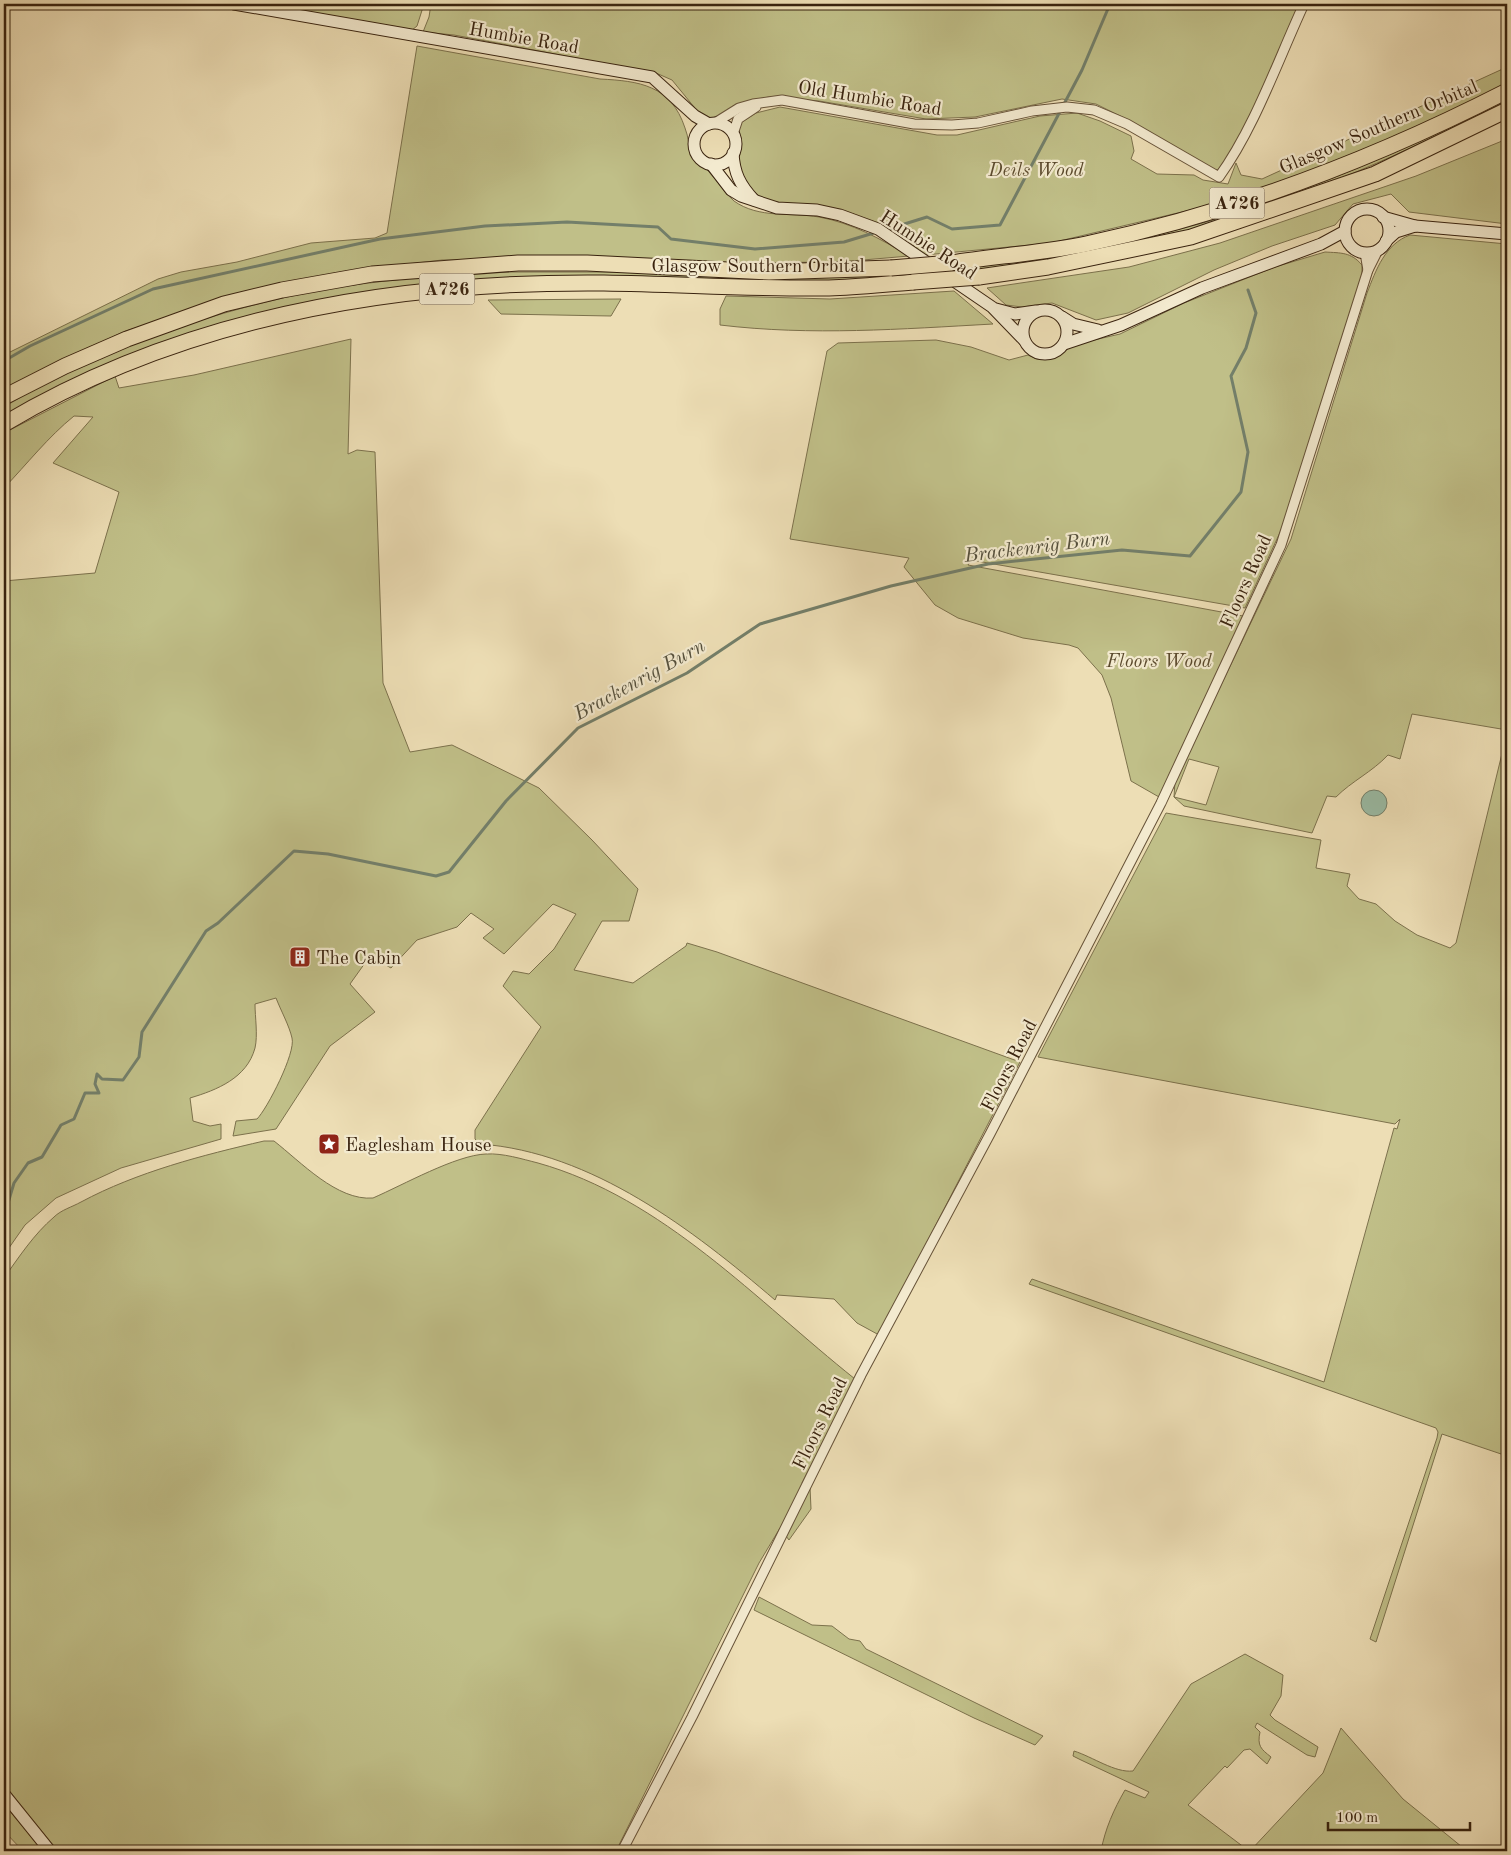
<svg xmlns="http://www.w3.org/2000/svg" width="1511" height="1855" font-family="'Old Standard TT',serif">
<rect width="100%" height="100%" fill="#eddeb5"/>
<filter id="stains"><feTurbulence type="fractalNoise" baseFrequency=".004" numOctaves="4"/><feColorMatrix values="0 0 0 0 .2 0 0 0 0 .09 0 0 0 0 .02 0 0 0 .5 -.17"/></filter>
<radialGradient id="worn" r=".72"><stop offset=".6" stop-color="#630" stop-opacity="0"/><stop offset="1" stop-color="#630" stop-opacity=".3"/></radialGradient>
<g fill="#c0bf88" stroke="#7c714c" fill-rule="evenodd">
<polygon points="260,4 424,4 417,26 412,30"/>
<polygon points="431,4 1301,4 1251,117 1226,162 1218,170 1210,169 1140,129 1134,123 1096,104 1062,99 975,117 926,119 819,101 769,97 752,100 711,119 699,113 672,80 656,73 454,35 423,32 429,17"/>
<path d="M417,46L600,79C639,81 671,85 685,128C689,137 688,148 692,157C696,165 704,166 709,172C718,181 724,193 734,201C759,219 791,212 819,217C852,223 881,239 909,256L840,262L719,263L576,258L442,260L358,270L207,304L123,332L4,389V355L158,279L181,272L237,262L311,243L375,238L387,233Z"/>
<path d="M1507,67V84L1446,116L1290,182L1207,206L1051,243L925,255L898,233L878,224L763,199C735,178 737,155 740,123L756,113L780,107L937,135H957L1040,116L1077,113L1100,121L1131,136L1134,151L1131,159L1157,174L1194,175L1203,180L1228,184L1236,163L1241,175L1262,179Z"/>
<path d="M1507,99V103C1408,150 1309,197 1203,227C1125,248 1046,261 966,272L961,268C1054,255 1146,242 1236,213C1329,183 1419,143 1507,99Z"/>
<polygon points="1507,139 1507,224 1409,212 1391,194 1353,204 1335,225 1272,246 1214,270 1128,313 1096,320 1052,303 1022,307 1006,305 987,288 1129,267 1220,243 1416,176"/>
<path d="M1410,235L1507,244V730L1412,714L1400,759L1388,755C1372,772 1352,781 1336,797L1327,796L1312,833L1184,806L1174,797L1175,781L1291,539L1367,293C1376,270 1385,244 1410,235ZM1189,759L1219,767L1206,805L1174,797Z"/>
<path d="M1325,252C1341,253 1351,252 1362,265V278L1283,526L1245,608L971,560L968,565L1243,616L1159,797L1131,781L1111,698L1102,675L1078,648L1069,645L1023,638L958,618L935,605L904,567L909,558L790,539L827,351L838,343L936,340L971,347L1009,360L1028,355L1037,359H1049L1072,345L1120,334L1184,303L1275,267Z"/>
<path d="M474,272H913L916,277L839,282L365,292C278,308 191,328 109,363C73,379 38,397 4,416V407C97,350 220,308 327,289C376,281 425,277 474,272Z"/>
<path d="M954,291L993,324C902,329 811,336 720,325V309L726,296L830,299Z"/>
<polygon points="621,299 611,316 501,314 488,300"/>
<path d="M351,339L348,454L357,450L375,452L383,683L410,752L452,745L539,788L592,840L638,889L629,921H602L574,970L633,983L686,946L687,943L717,952L1020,1062L879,1335L857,1323L834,1299L777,1295L775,1300C693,1230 592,1152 480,1144L475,1139V1130L541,1027L503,986L513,971L529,974L554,949L576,914L553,904L504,954L483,938L494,929L471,913L457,927L417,940L391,968L370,956L350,984L375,1012L330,1046L276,1129L233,1136L236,1121L257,1119C267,1109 296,1053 292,1038C289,1025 281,1011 276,998L255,1004C255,1017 258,1035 255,1048C247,1078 217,1090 190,1098L193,1121L210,1126L221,1124V1139L121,1168L56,1198L25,1225L4,1255V581L95,573L119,492L53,463L93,417L74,416C48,437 27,464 4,488V433L115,376L119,388L194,375Z"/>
<polygon points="1507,733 1507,1456 1442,1434 1376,1642 1370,1639 1437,1438 1438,1432 1436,1428 1029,1284 1032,1279 1324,1382 1394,1128 1397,1129 1400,1119 1395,1124 1038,1057 1166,813 1321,840 1316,868 1350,874 1347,886 1359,899 1376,904 1395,921 1417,935 1450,948 1456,943"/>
<path d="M264,1141H274C301,1162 337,1201 373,1198C403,1185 456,1155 486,1154C503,1153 522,1159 538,1163C663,1198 757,1301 855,1379L802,1483L810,1487L811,1509L789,1540L780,1528L759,1563L616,1851H58L4,1784V1278C19,1257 34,1234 54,1217C61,1210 72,1207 81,1202C137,1172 203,1155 264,1141Z"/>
<polygon points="759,1597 812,1625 832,1626 849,1639 860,1641 866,1649 1043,1736 1035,1745 974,1718 754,1610"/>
<path d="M1245,1654L1283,1675L1281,1696L1270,1715L1275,1720L1318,1747L1315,1757L1307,1755L1257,1723L1255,1727L1260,1732C1257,1746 1261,1749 1271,1757L1267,1764L1250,1749L1244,1750L1227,1768L1225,1766L1188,1805L1249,1851H1101C1105,1829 1114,1809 1125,1790L1145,1798L1149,1792L1081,1760L1073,1756L1074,1751C1093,1757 1115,1773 1133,1771L1191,1684Z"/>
<polygon points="1341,1728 1403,1799 1467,1851 1250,1851 1323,1773"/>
<polygon points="4,1804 43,1851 23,1851 4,1831"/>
</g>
<circle fill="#9abda7" stroke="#737f6a" cx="1374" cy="803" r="13"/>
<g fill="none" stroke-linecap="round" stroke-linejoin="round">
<g stroke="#737f6a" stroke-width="3">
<polyline points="885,230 927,217 952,229 1000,225 1082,70 1110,4"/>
<polyline points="4,361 30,346 153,289 380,239 485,226 567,222 658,227 671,239 755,249 844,242 877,232"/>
<polyline points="4,1205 8,1203 14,1183 28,1163 42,1157 61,1125 74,1119 85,1093 99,1093 95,1084 97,1074 102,1079 123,1080 139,1057 142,1032 206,931 218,923 294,851 328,854 436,876 449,872 506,801 578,728 687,673 760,624 891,586 988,564 1122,550 1190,556 1241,492 1248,452 1231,376 1246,348 1256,313 1248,290"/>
</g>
<g stroke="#665238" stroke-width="11">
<g id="street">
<path d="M715,123L739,108L753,104L782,100L914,124L952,125L978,123L1032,111L1067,107L1094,110L1127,124L1219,177C1255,127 1278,60 1304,4"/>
<polyline points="733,134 738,119 756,107"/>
<polyline points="1365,253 1368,270"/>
<polyline points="622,1851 692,1717 861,1375 990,1134 1161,803 1281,545 1368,270 1378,250"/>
</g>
</g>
<g stroke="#39230f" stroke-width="13">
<g id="secondary">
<polyline points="234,4 652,77 695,116 709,124"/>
<circle cx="715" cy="144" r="21"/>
<path d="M733,153C734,173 740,185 754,200"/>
<polyline points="711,164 731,190 741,196 777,208 817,210 840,215 878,229 992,307 1024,340"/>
<circle cx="1367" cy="231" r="22"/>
<polyline points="1383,217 1415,226"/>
<polyline points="1386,241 1396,232 1415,226 1507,234"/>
<polyline points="996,309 1015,314 1036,311"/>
<circle cx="1045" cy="332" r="22"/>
<polyline points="1062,317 1073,324 1098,330"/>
<polyline points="1064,344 1121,325 1202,288 1321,244 1345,231"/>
<polyline points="4,1794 50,1851"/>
</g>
</g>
<g stroke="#39230f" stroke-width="17">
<g id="highway">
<path d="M951,263C996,256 1042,253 1086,244C1233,213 1374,159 1507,91"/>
<polyline points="979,277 1048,267 1191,237 1375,174 1507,110"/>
<polyline points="4,397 65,366 127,339 224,304 282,290 372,274 518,263 587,263 769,272 891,268"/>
<path d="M4,424C184,317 396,281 604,283C679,284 754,289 829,288C857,287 885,284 913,282"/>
</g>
</g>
<use href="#street" stroke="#f3eacf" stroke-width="9"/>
<use href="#secondary" stroke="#f3eacf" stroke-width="11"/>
<use href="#highway" stroke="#eddeb5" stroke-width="15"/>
<g stroke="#39230f" stroke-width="17" stroke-linecap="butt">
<g id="highway-bridge">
<polyline points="891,268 951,263"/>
<polyline points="913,282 979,277"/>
</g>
</g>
<use href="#highway-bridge" stroke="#eddeb5" stroke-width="15"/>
</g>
<defs>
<g id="building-square" transform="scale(1.125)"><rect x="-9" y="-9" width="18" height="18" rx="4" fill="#8f2418" stroke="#f3eacf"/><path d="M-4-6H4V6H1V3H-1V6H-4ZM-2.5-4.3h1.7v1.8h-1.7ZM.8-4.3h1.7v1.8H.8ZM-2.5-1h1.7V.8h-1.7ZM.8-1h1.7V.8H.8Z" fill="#fff"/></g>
<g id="sight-square" transform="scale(1.125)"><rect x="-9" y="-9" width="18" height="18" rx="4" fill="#8f2418" stroke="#f3eacf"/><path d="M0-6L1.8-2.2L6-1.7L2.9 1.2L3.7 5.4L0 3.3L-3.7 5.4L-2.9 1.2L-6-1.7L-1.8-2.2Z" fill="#fff"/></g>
</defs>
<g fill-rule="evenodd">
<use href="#building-square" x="300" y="957"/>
<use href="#sight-square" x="329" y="1144"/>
</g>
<g text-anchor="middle" stroke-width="4.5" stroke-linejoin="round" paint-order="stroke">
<g fill="#f3eacf" stroke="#715f49" stroke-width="1">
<rect x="1209.5" y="187.5" width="55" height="31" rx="4"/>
<rect x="419.5" y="273.5" width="55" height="31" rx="4"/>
</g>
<g font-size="18" font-weight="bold" fill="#39230f">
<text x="1237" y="209">A726</text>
<text x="447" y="295">A726</text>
</g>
<g font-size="19" fill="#39230f" stroke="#f3eacf">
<text transform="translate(524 37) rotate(10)" y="7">Humbie Road</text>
<text transform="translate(870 97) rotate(9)" y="7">Old Humbie Road</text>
<text transform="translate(1378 126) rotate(-23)" y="7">Glasgow Southern Orbital</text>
<text transform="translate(929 244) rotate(33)" y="7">Humbie Road</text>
<text x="758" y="272">Glasgow Southern Orbital</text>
<text transform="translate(1245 581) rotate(-66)" y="7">Floors Road</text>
<text transform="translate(1008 1065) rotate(-63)" y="7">Floors Road</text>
<text transform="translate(819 1423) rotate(-64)" y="7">Floors Road</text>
</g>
<g font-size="19" font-style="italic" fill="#5b4a2d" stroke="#f3eacf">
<text x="1036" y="176">Deils Wood</text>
<text x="1159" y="667">Floors Wood</text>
</g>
<g font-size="19" fill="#39230f" stroke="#f3eacf" text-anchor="start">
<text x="316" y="964">The Cabin</text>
<text x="345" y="1151">Eaglesham House</text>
</g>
<g font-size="20" font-style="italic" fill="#56513d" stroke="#f3eacf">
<text transform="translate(1037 546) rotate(-7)" y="7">Brackenrig Burn</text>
<text transform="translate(639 679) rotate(-29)" y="7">Brackenrig Burn</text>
</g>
</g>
<rect width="1511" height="1855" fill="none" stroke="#eddeb5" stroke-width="20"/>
<rect x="5" y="5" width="1501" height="1845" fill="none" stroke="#39230f" stroke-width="2.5"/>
<rect x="10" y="10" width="1491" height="1835" fill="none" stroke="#39230f"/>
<path d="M1328 1822v8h142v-8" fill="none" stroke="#39230f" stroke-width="2.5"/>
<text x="1336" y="1822" font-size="15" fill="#39230f" stroke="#f3eacf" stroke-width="4" paint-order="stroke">100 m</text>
<rect width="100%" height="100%" filter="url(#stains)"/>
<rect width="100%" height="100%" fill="url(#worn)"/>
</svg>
